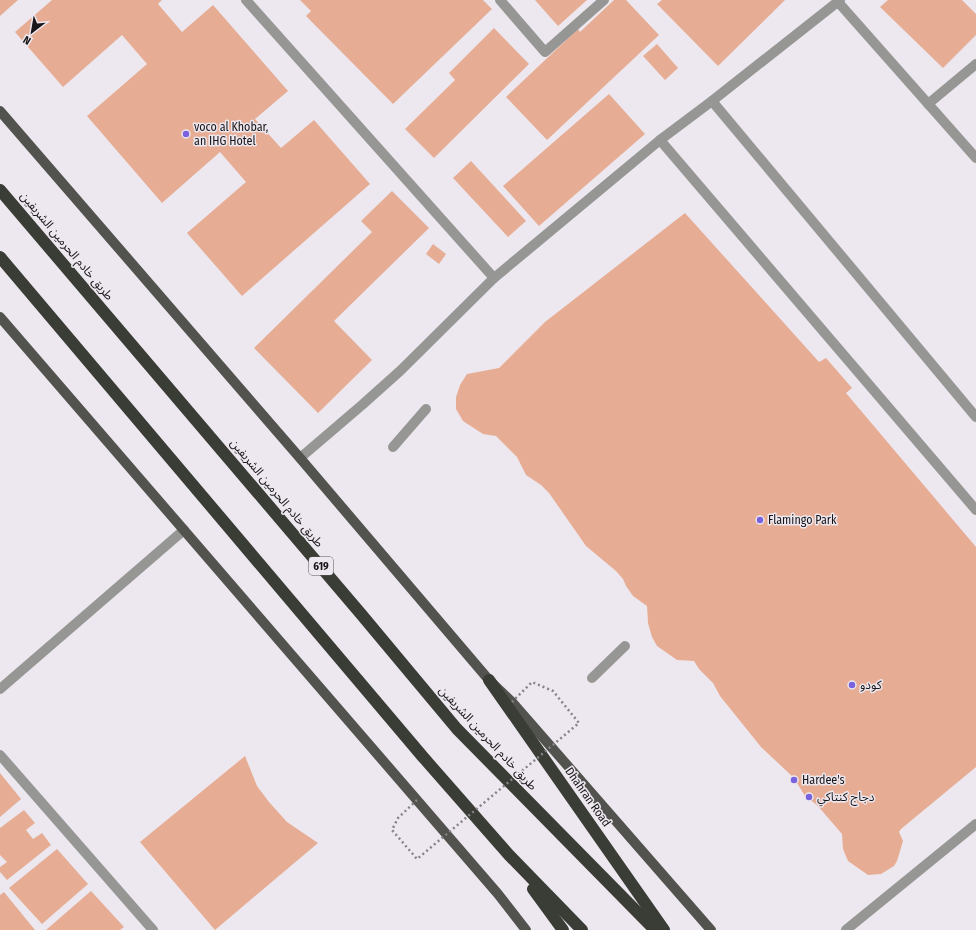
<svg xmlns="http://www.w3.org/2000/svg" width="976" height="930" font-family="'Fira Sans Condensed','Noto Sans Arabic',sans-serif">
<rect width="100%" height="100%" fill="#ede8ef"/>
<g fill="#e6ad94">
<polygon points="0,0 18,0 0,16"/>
<polygon points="52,0 162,0 158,4 182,32 213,5 288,91 255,119 281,148 314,120 370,184 242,296 187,233 246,182 220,152 162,203 87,116 147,64 122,35 63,87 15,32"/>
<polygon points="300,0 483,0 492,9 393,104 306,16 311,11"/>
<polygon points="535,0 587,0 558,26"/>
<polygon points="614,0 626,0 659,35 547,140 506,97 578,29 580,32"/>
<polygon points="662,0 785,0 718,66 657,4"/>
<polygon points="888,0 962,0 976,14 976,35 943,68 880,7"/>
<polygon points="494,28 529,64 434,158 405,129 455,80 449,73"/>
<polygon points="657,44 678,68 665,80 643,56"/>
<polygon points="609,94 645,134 539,226 503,186"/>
<polygon points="471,161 526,221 508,237 453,178"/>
<polygon points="392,191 429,228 334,321 372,360 318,413 254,348 372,232 361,221"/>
<polygon points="685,213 819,362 826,358 852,388 846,393 976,547 976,767 901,829 899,832 903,841 897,861 894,866 881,874 868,875 848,861 843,849 842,834 817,805 805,796 794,778 761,747 720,696 713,683 699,669 694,661 677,660 657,646 652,637 648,623 647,606 633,596 626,586 623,579 616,571 586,546 549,493 541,485 526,475 517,457 496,436 483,434 463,421 456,409 456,397 460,385 467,374 499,368 545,322"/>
<polygon points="433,244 446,254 439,264 426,254"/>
<polygon points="245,756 257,786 269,802 287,822 318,843 215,930 140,842"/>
<polygon points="0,773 21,799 0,817"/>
<polygon points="24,810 35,823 26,830 33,839 42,833 51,845 7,880 0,872 0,867 7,862 0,855 0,828"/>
<polygon points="57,849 88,884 42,924 9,888"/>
<polygon points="91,891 124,927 120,930 46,930"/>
<polygon points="4,892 35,930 0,930 0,895"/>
</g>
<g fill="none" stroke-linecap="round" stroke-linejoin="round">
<g stroke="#969794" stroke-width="10">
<polyline points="246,0 494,278"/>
<polyline points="500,0 545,52 604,0"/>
<polyline points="838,2 976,158"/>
<polyline points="712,101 976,417"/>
<polyline points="928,104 976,64"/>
<polyline points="660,140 976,510"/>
<polyline points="393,447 426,409"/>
<polyline points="300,458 362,405 400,371 494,278 660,140 712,101 840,0"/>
<polyline points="592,678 625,646"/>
<polyline points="0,689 184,530"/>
<polyline points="0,755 153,930"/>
<polyline points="846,930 976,824"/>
</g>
<g stroke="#52534e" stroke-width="10">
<polyline points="0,111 300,458 489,680 512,702 711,930"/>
<polyline points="0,317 498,894 526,930"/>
</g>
<g stroke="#3a3c36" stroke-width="12">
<polyline points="0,190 361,614 457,729 655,930"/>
<polyline points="0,257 423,757 509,855 582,930"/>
<polyline points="489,680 664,930"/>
<polyline points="533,889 563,930"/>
</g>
<polyline stroke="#868388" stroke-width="2.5" stroke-dasharray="2 3" stroke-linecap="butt" points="417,800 398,818 392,830 417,859 579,723 553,691 532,682 512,702"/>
</g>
<g fill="#7962dd" stroke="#ede8ef" stroke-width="1.5">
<circle cx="186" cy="134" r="4"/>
<circle cx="760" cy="520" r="4"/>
<circle cx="852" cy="685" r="4"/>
<circle cx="794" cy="780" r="4"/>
<circle cx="809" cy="797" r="4"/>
</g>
<g text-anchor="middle" stroke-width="3" stroke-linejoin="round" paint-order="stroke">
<rect fill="#ede8ef" stroke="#585558" stroke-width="1" x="309" y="557" width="24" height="18" rx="3"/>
<g font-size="11" font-weight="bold" fill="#181618">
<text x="321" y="570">619</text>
</g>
<g font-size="12" fill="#181618" stroke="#ede8ef" text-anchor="start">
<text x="194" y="131">voco al Khobar,<tspan x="194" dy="14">an IHG Hotel</tspan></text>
<text x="768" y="524">Flamingo Park</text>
<text x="860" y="689">كودو</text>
<text x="802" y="784">Hardee's</text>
<text x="817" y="801">دجاج كنتاكي</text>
</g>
<g font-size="12" fill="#181618" stroke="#ede8ef">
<text transform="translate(67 246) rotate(50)" y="4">طريق خادم الحرمين الشريفين</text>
<text transform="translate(277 493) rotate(50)" y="4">طريق خادم الحرمين الشريفين</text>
<text transform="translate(488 738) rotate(47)" y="4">طريق خادم الحرمين الشريفين</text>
<text transform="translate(588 797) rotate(55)" y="4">Dhahran Road</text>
</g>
</g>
<g transform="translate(32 32) rotate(211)" stroke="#ede8ef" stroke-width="3" paint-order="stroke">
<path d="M0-3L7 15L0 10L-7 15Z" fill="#181618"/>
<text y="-6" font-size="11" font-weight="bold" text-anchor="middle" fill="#181618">N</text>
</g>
</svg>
